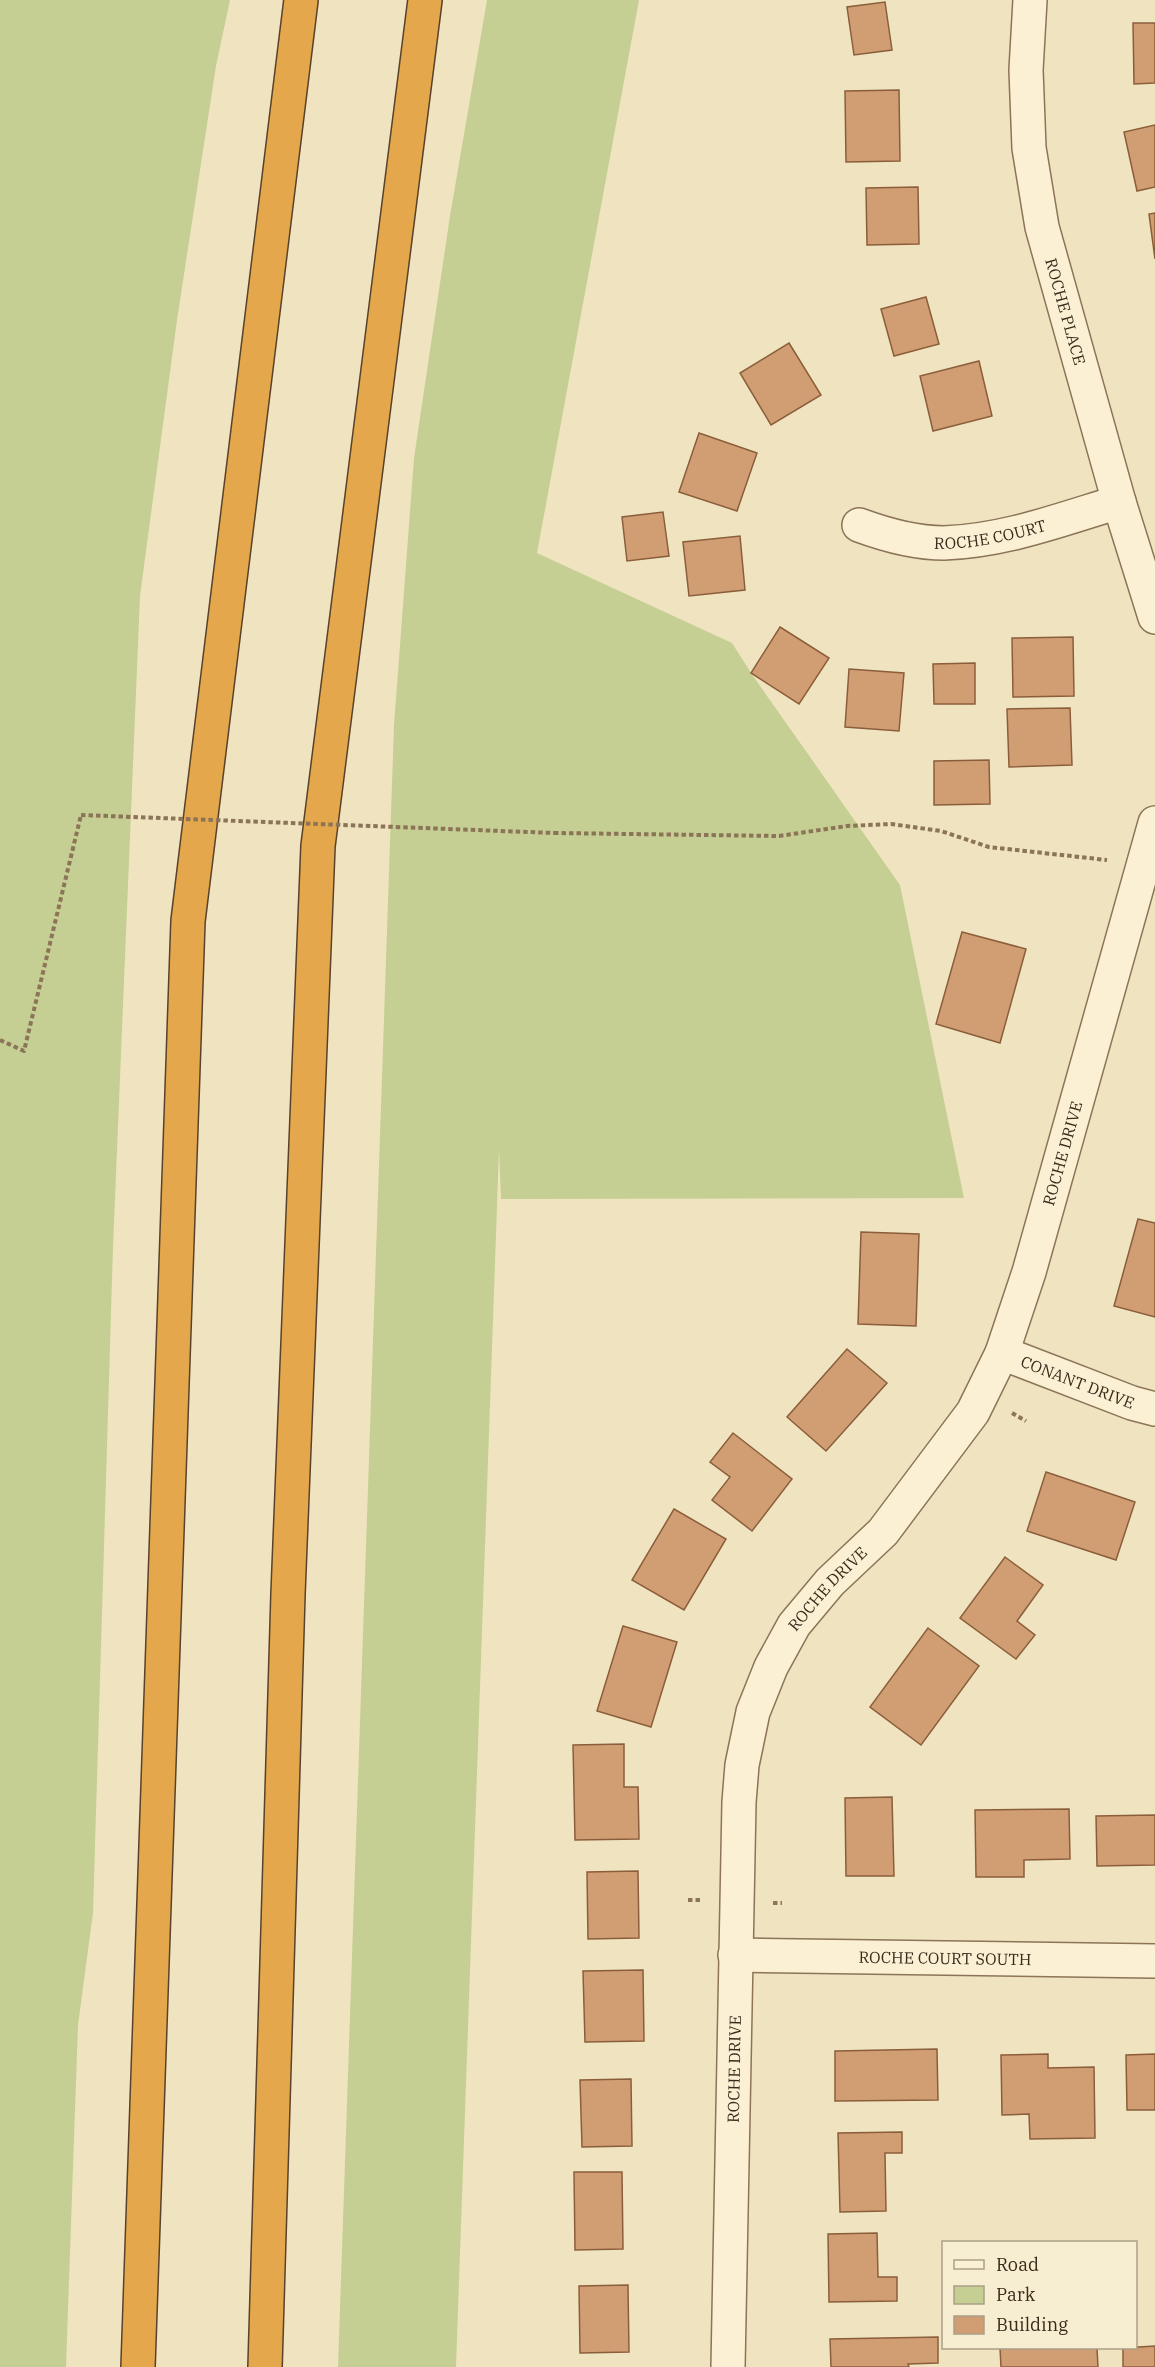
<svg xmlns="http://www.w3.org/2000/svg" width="1155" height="2367" font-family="'IBM Plex Serif',serif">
<rect width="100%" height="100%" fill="#f0e4c0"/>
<g fill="#c6cf93">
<polygon points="0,0 230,0 216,66 177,320 140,596 113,1247 93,1913 78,2025 66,2367 0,2367"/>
<polygon points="487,0 639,0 537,553 732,643 751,673 900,885 964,1198 501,1199 499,1150 456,2367 338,2367 394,725 414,458 450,216"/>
</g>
<g fill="#d19e73" stroke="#8b5e3b" stroke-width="1.5">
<polygon points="885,2 892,50 854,55 847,7"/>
<polygon points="1133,23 1155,23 1155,83 1134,84"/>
<polygon points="899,90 900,161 846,162 845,91"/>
<polygon points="1155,125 1155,187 1137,191 1124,132"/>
<polygon points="918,187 919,244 867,245 866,188"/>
<polygon points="1155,213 1155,259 1149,214"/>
<polygon points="926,297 939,344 894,356 881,309"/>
<polygon points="789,343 821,395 771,425 740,373"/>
<polygon points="979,361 992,416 933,431 920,376"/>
<polygon points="699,433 757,453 737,511 679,492"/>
<polygon points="663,512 669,556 627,561 622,517"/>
<polygon points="740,536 745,590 689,596 683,542"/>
<polygon points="780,627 829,658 799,704 751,673"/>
<polygon points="1073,637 1074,696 1013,697 1012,638"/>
<polygon points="975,663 975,704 934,704 933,664"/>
<polygon points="849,669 904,673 899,731 845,727"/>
<polygon points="1070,708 1072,765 1009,767 1007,709"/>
<polygon points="989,760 990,804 934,805 934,761"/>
<polygon points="962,932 1026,949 1000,1043 936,1024"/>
<polygon points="1138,1219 1155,1223 1155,1317 1114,1306"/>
<polygon points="861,1232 919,1234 916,1326 858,1324"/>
<polygon points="847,1349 887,1383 826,1451 787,1417"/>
<polygon points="733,1433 792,1479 752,1531 712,1500 730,1477 710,1462"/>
<polygon points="1046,1472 1135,1502 1116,1560 1027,1531"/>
<polygon points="674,1509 726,1539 684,1610 632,1580"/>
<polygon points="1005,1557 1043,1585 1017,1621 1035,1635 1016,1659 960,1618"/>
<polygon points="623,1626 677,1642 651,1727 597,1711"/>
<polygon points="928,1628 979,1666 921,1745 870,1707"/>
<polygon points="624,1744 624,1787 638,1787 639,1839 575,1840 573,1745"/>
<polygon points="892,1797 894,1876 846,1876 845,1798"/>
<polygon points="1069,1809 1070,1859 1024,1860 1024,1877 976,1877 975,1810"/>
<polygon points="1155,1815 1155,1865 1097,1866 1096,1816"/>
<polygon points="638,1871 639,1938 588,1939 587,1872"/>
<polygon points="643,1970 644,2041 585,2042 583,1971"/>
<polygon points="937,2049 938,2100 835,2101 835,2051"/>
<polygon points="1048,2054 1048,2068 1094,2067 1095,2138 1030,2139 1029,2114 1002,2115 1001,2055"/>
<polygon points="1155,2054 1155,2110 1127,2110 1126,2055"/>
<polygon points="631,2079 632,2146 582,2147 580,2080"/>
<polygon points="902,2132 902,2153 885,2153 886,2211 840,2212 838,2133"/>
<polygon points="574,2172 622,2172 623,2249 575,2250"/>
<polygon points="877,2233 878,2277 897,2277 897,2301 829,2302 828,2234"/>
<polygon points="628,2285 629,2352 580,2353 579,2286"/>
<polygon points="938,2337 938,2363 908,2364 909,2367 831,2367 830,2339"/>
<polygon points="1155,2346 1155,2367 1123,2367 1123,2348"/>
<polygon points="1000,2348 1097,2348 1098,2367 1001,2367"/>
</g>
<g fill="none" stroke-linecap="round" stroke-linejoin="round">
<g stroke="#8b7457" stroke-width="36">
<g id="street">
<path id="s1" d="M1030,0L1026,70L1029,148L1042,227L1119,502L1155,617"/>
<path id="s2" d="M859,525C886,535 915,543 944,543C1005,541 1062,519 1119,502"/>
<path id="s3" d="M1002,1353L1132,1403L1155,1409"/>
<path id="s4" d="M735,1955L1155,1961"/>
<path id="s5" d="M728,2367L739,1802L742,1765L753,1712L771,1667L794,1625L830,1582L883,1532L973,1412L1002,1353L1029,1272L1155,823"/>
</g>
</g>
<g stroke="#58422b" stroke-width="36">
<g id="highway">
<polyline points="138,2367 188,921 301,0"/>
<polyline points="265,2367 288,1594 318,846 425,0"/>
</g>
</g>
<g stroke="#8b7457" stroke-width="4" stroke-dasharray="4.5 3" stroke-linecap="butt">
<polyline points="554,833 779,836 847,826 891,824 941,831 989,847 1107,860"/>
<polyline points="0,1040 24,1051 81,815"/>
<polyline points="1012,1413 1026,1421"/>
<polyline points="688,1900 701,1900"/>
<polyline points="773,1903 782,1903"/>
</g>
<use href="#street" stroke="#fbf0d4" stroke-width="33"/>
<use href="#highway" stroke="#e5a74b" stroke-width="33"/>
<polyline stroke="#8b7457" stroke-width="4" stroke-dasharray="4.5 3" stroke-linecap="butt" points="81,815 554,833"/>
</g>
<g text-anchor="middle" stroke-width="4.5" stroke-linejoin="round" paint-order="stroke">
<g font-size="16" fill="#392b1c" stroke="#f7edd0">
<text dy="6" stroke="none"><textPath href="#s1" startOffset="316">ROCHE PLACE</textPath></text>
<text dy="6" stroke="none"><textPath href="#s2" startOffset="134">ROCHE COURT</textPath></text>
<text dy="6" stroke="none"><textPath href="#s5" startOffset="1306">ROCHE DRIVE</textPath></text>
<text dy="6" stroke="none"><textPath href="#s3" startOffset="81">CONANT DRIVE</textPath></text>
<text dy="6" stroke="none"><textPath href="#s5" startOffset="802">ROCHE DRIVE</textPath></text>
<text dy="6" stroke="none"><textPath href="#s4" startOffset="210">ROCHE COURT SOUTH</textPath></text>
<text dy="6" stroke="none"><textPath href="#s5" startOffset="298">ROCHE DRIVE</textPath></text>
</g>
</g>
<rect x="942" y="2241" width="195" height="108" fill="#f7edd0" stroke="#ab9f88" stroke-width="1.5"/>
<rect x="954" y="2260" width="30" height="9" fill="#fbf0d4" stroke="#ab9f88" stroke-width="1.5"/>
<text x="996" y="2271" font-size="18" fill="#392b1c">Road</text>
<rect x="954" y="2286" width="30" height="18" fill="#c6cf93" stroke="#ab9f88" stroke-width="1.5"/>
<text x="996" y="2301" font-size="18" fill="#392b1c">Park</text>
<rect x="954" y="2316" width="30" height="18" fill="#d19e73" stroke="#ab9f88" stroke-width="1.5"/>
<text x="996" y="2331" font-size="18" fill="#392b1c">Building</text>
</svg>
